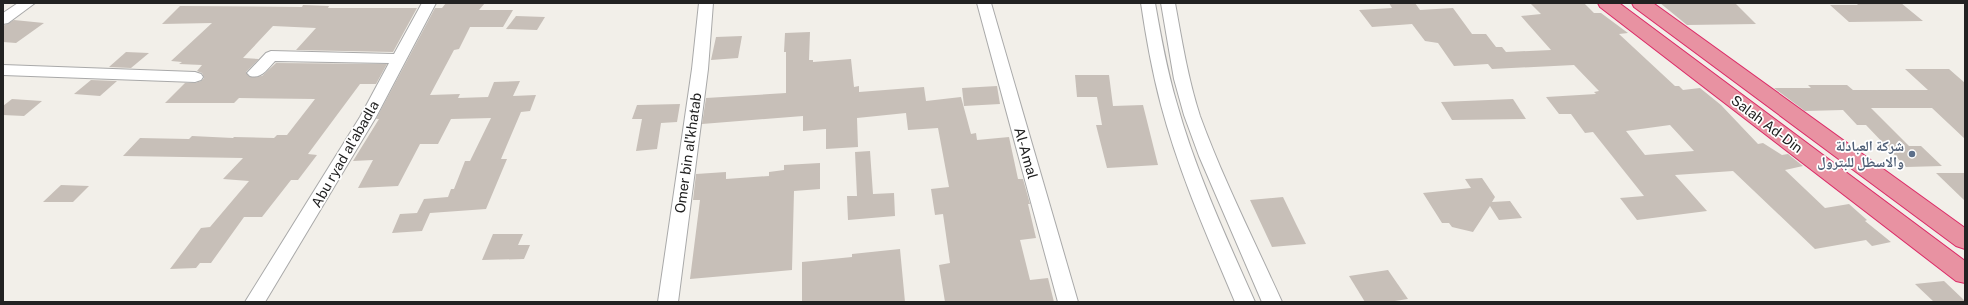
<svg xmlns="http://www.w3.org/2000/svg" width="1968" height="305" font-family="'Public Sans','Noto Naskh Arabic',sans-serif">
<rect width="100%" height="100%" fill="#f2efe9"/>
<g fill="#c7bfb8" fill-rule="evenodd">
<polygon points="446,3 485,3 479,10 513,10 503,27 470,27 459,49 454,50 430,95 460,94 458,98 488,97 494,82 520,81 513,96 536,95 530,111 521,112 501,159 507,159 486,209 430,213 422,231 392,233 400,214 417,213 424,199 448,197 451,189 454,189 465,161 470,161 491,118 451,119 438,144 420,144 398,186 358,188 373,160 353,161 379,119 376,119 435,8 442,8"/>
<path d="M1389,3H1415L1420,10L1453,8L1472,34H1486L1496,47H1502L1506,52L1551,50L1521,16L1541,14L1530,3H1584L1594,13H1601L1628,33L1619,34L1675,86H1679L1683,90L1700,88L1721,105L1758,144L1763,143L1782,155L1788,154L1803,166L1785,170L1825,208L1849,204L1867,220L1865,221L1891,242L1872,246L1866,240L1815,249L1733,171L1675,175L1707,211L1637,220L1620,198L1644,196L1593,132L1585,133L1571,114H1559L1546,97L1596,94L1594,92L1599,91L1574,65L1492,69L1488,64L1454,66L1438,43L1425,41L1412,24L1372,27L1359,10L1392,8ZM1670,125L1694,151L1645,155L1626,131Z"/>
<polygon points="1660,3 1735,3 1756,24 1687,25"/>
<polygon points="1856,3 1901,3 1923,21 1849,22 1830,5 1858,5"/>
<polygon points="303,5 329,6 328,8 417,8 393,52 296,50 316,28 273,26 243,58 259,59 246,72 250,77 262,76 276,63 387,64 376,84 360,84 308,154 317,155 298,180 291,180 262,217 244,217 211,263 200,263 196,268 170,269 201,228 210,227 249,181 223,179 243,158 123,156 140,138 189,139 192,136 233,138 234,137 274,138 277,135 287,135 315,99 239,98 234,103 165,103 185,83 195,83 201,81 204,78 202,73 197,71 202,65 179,64 182,62 171,61 212,23 162,24 180,6 302,7"/>
<polygon points="516,16 545,17 537,30 506,29"/>
<polygon points="14,20 44,23 16,43 3,42 3,26"/>
<polygon points="810,32 809,60 813,60 813,62 851,59 854,87 859,86 859,92 924,87 926,101 961,97 971,134 976,133 977,140 1009,137 1018,179 1023,179 1030,204 1028,204 1036,238 1020,240 1030,280 1048,278 1054,302 945,302 939,265 950,263 943,214 935,215 931,189 949,187 938,128 908,130 906,113 857,118 858,147 826,149 826,129 803,131 803,116 702,124 706,98 786,93 786,52 784,52 785,33"/>
<polygon points="742,36 738,58 711,60 716,37"/>
<polygon points="126,52 149,53 131,68 109,67"/>
<polygon points="1905,69 1949,69 1965,83 1965,139 1932,108 1871,108 1909,146 1921,146 1942,166 1906,167 1866,125 1857,125 1843,110 1805,111 1774,88 1811,88 1808,85 1847,85 1853,90 1928,90"/>
<polygon points="1075,75 1109,75 1113,106 1143,105 1158,165 1107,168 1096,125 1102,125 1097,97 1077,97"/>
<polygon points="91,80 117,81 100,96 74,94"/>
<polygon points="997,86 1000,104 964,106 962,88"/>
<polygon points="12,99 42,101 24,116 3,115 3,106"/>
<polygon points="1513,99 1526,119 1452,120 1441,102"/>
<polygon points="680,104 677,122 661,123 657,149 636,151 642,119 632,119 637,105"/>
<polygon points="870,151 873,194 894,193 895,216 848,220 847,196 857,196 855,152"/>
<polygon points="820,163 820,189 794,191 792,270 690,279 700,200 693,200 696,174 726,172 726,179 769,176 769,172 784,170 784,165"/>
<polygon points="1936,173 1965,173 1965,201"/>
<polygon points="1482,178 1495,197 1492,202 1510,201 1522,218 1499,220 1490,206 1473,232 1452,227 1449,223 1442,223 1423,193 1471,188 1465,179"/>
<polygon points="61,185 89,186 73,202 43,202"/>
<polygon points="1283,197 1296,224 1306,244 1272,247 1250,200"/>
<polygon points="493,234 523,234 518,245 530,245 524,259 482,260"/>
<polygon points="900,249 905,302 802,302 802,262 852,257 852,254"/>
<polygon points="1388,270 1408,299 1388,302 1365,302 1349,276"/>
<polygon points="1944,281 1965,301 1965,302 1934,302 1915,284"/>
</g>
<g fill="none" stroke-linecap="round" stroke-linejoin="round">
<g stroke="#a9a9a9" stroke-width="2">
<g id="street">
<polygon points="18,3 35,3 8,23 3,24 3,13"/>
<path d="M422,3H436L376,117L265,302H245L360,117L389,63L275,61C267,69 262,79 250,76L247,73L266,53L271,51L394,54Z"/>
<polygon points="699,3 713,3 708,69 678,302 658,302 692,69"/>
<polygon points="977,3 991,3 1078,302 1058,302"/>
<path d="M1141,3H1155C1161,37 1167,71 1177,104C1196,172 1226,237 1255,302H1235C1208,238 1179,173 1161,105C1152,71 1146,37 1141,3Z"/>
<path d="M1161,3H1175C1182,41 1188,79 1200,116C1223,179 1254,240 1282,302H1262L1199,156L1184,115L1174,79Z"/>
<polygon points="3,65 195,72 201,74 203,77 201,80 195,82 3,75"/>
</g>
</g>
<g stroke="#dc2a67" stroke-width="2">
<g id="highway">
<polygon points="1598,3 1619,3 1965,261 1965,283 1956,281 1600,7"/>
<polygon points="1632,3 1653,3 1965,228 1965,249 1956,246 1634,7"/>
</g>
</g>
<use href="#street" fill="#fff" fill-rule="evenodd"/>
<use href="#highway" fill="#e892a2" fill-rule="evenodd"/>
</g>
<circle fill="#5c6f8a" stroke="#fff" stroke-width="1.5" cx="1912" cy="154" r="4"/>
<g text-anchor="middle" stroke-width="3.5" stroke-linejoin="round" paint-order="stroke">
<g font-size="14" fill="#222" stroke="#fff">
<text transform="translate(1767 124) rotate(37)" y="5">Salah Ad-Din</text>
<text transform="translate(688 153) rotate(-82)" y="5">Omer bin al'khatab</text>
<text transform="translate(1026 153) rotate(74)" y="5">Al-Amal</text>
<text transform="translate(345 154) rotate(-60)" y="5">Abu ryad al'abadla</text>
</g>
<g font-size="14" font-weight="bold" fill="#4e5e75" stroke="#fff" text-anchor="end">
<text x="1904" y="151">شركة العبادلة<tspan x="1904" dy="16">والاسطل للبترول</tspan></text>
</g>
</g>
<rect width="1968" height="305" fill="none" stroke="#222222" stroke-width="8"/>
</svg>
